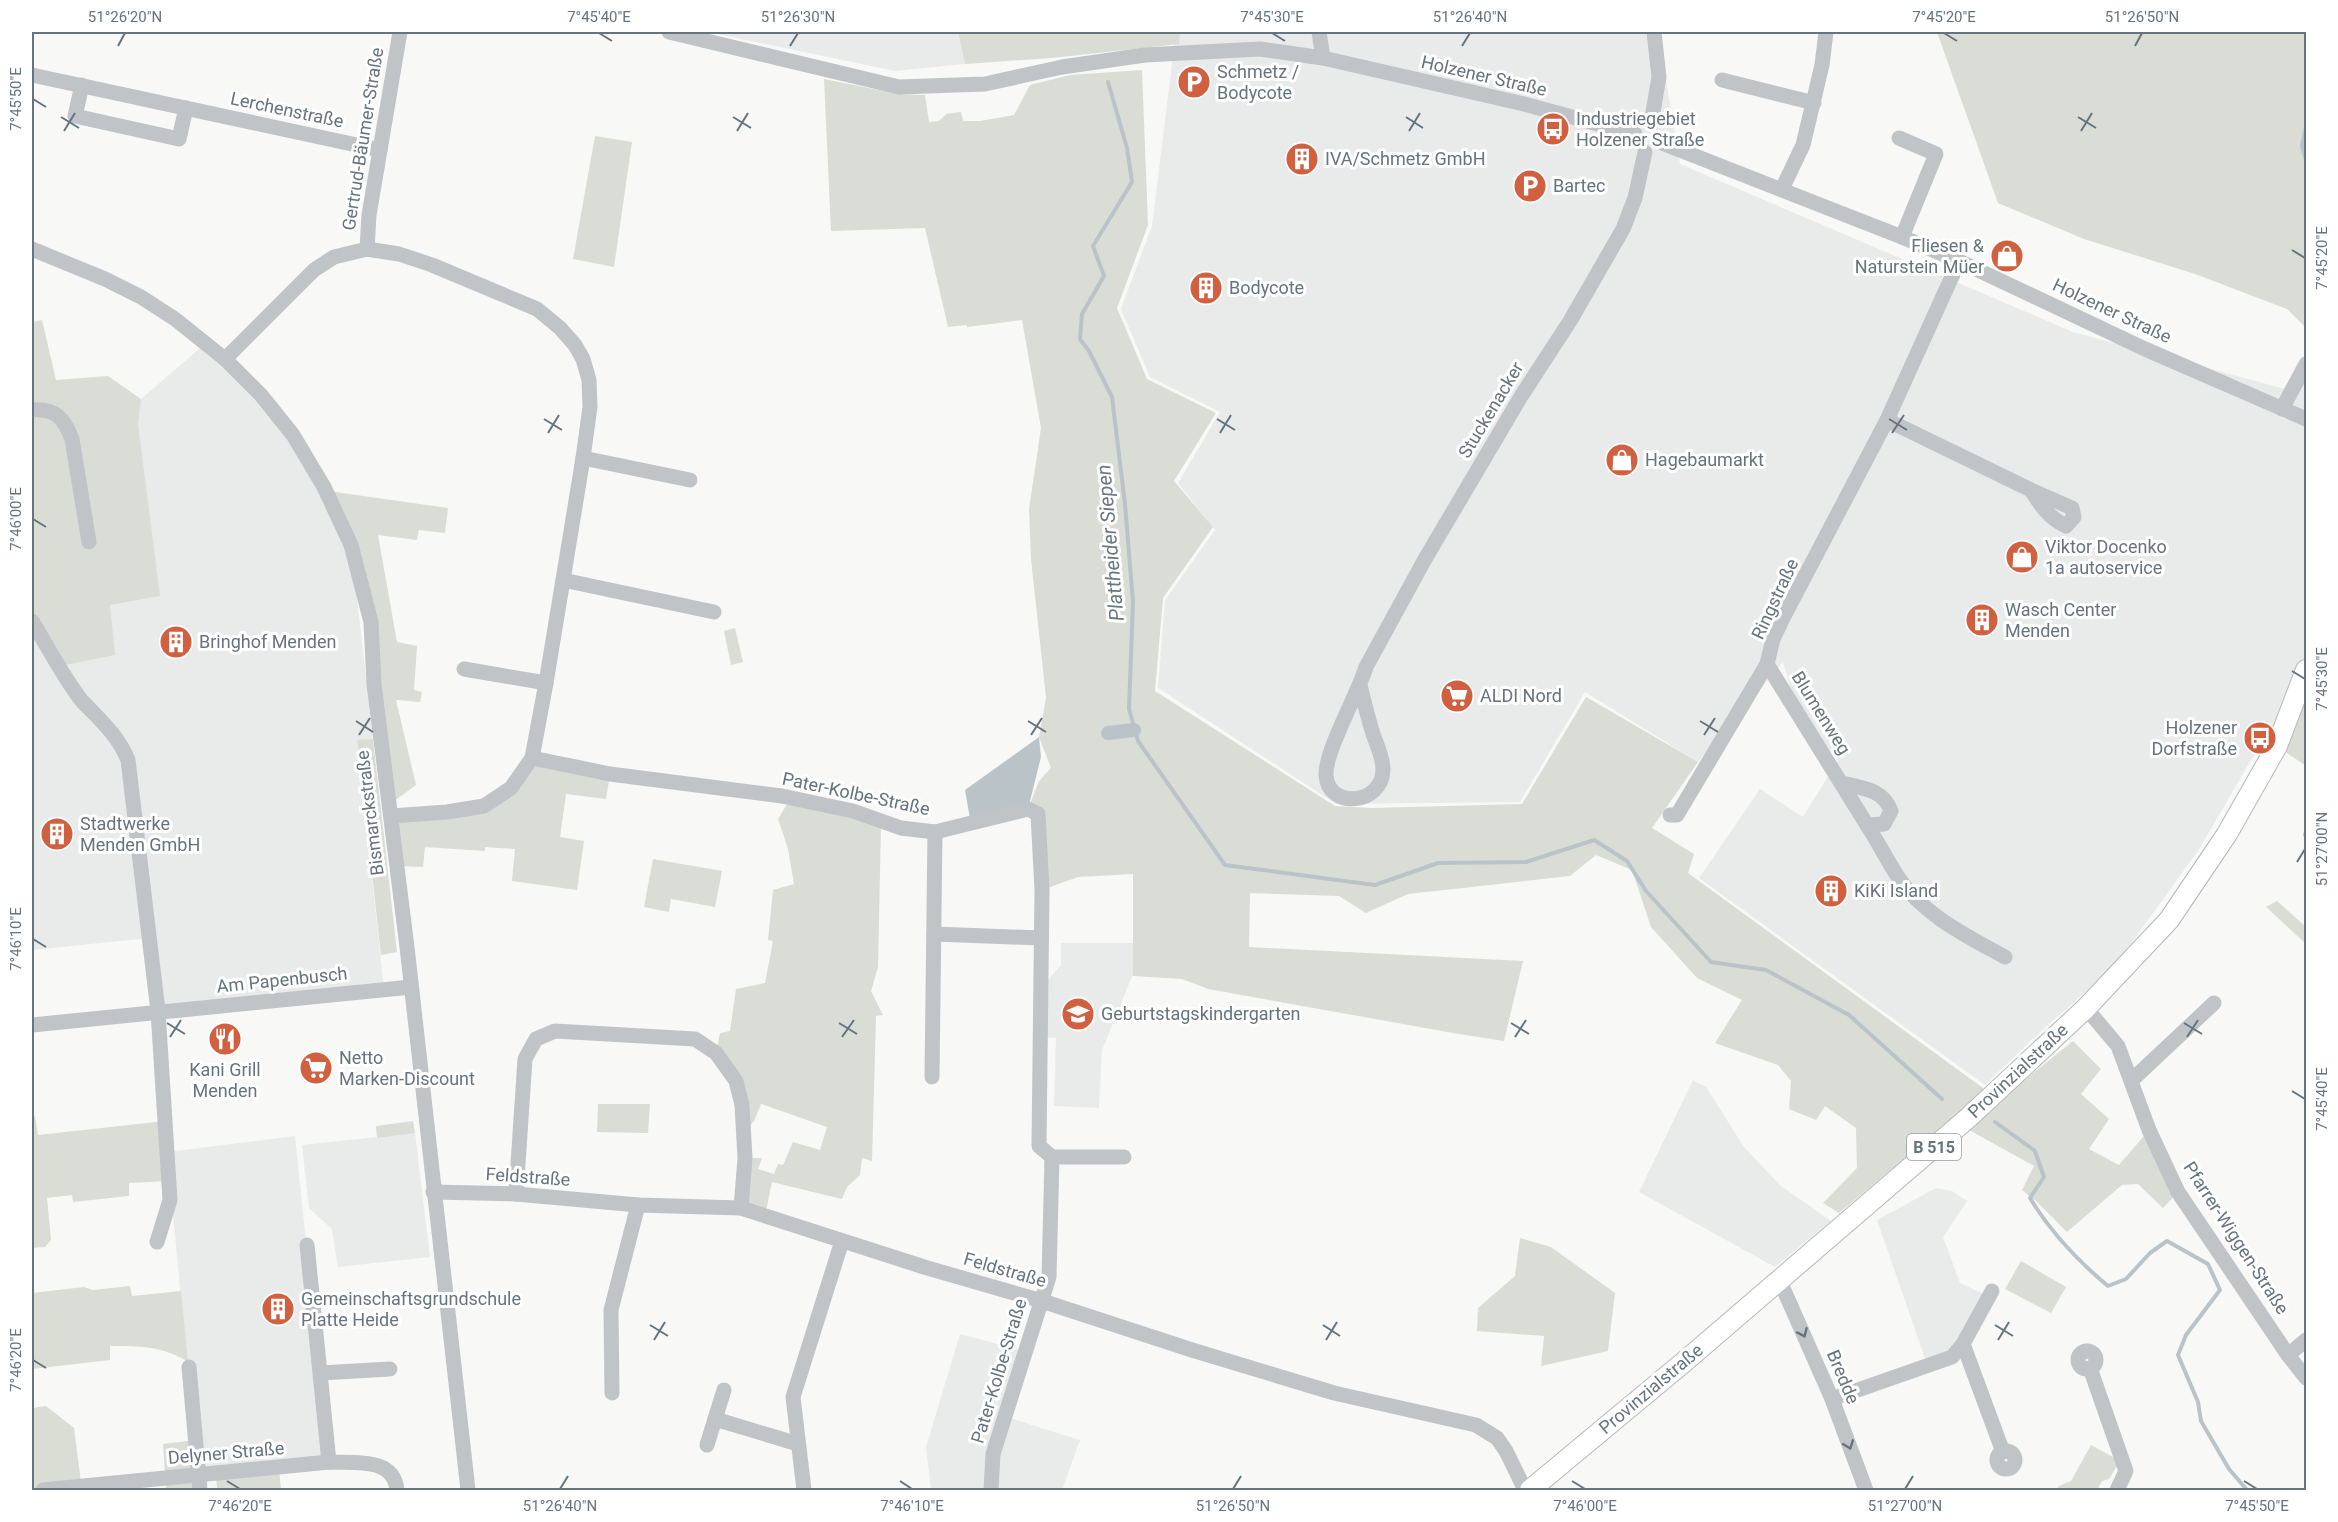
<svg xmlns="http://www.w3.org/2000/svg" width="2338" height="1522" font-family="Roboto,sans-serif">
<rect width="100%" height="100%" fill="#f8f8f6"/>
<g fill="#e9eaea">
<polygon points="708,32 958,32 965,64 895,71"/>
<polygon points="1176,32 1658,32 1680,164 2073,332 2293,391 2306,376 2306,757 2263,739 2200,848 2115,966 2041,1031 1985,1085 1699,878 1760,789 1803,817 1838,760 1820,740 1791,689 1783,662 1698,762 1585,692 1520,802 1336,804 1158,688 1165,600 1215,530 1178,483 1220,412 1150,377 1121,309 1152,226"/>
<polygon points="206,343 261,395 351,545 373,739 357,741 384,989 158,1011 149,938 32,950 32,620 110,605 141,399"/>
<polygon points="1061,943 1133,943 1133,974 1102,1050 1099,1108 1054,1106 1056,1038 1040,1037 1039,990 1061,965"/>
<polygon points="1693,1080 1706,1087 1744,1147 1781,1186 1831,1221 1775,1267 1639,1192"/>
<polygon points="415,1133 430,1257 338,1267 332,1229 309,1208 302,1145"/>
<polygon points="295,1136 329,1462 198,1475 167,1152"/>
<polygon points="1936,1188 1952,1191 1967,1201 1943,1237 1960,1283 1986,1295 1952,1353 1927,1364 1877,1220"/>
<polygon points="960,1334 1031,1353 1010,1418 1080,1440 1062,1490 931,1490 926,1447"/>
</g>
<g fill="#d9ddd6">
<polygon points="958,32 1180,32 1179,44 1052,58 965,64"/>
<polygon points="1937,32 2306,32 2306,328 2287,309 2195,274 2084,239 1998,203"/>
<polygon points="1142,70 1148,225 1117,308 1147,379 1216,413 1174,481 1213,527 1163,598 1155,691 1335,806 1372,808 1522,804 1586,697 1698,762 1652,828 1694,854 1688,873 1983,1088 1997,1102 2073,1041 2101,1069 2081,1094 2109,1119 2089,1149 2119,1165 2149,1130 2178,1192 2163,1208 2138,1184 2122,1185 2067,1232 2036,1201 2022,1190 2034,1166 1951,1120 1839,1213 1823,1203 1857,1168 1856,1128 1825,1106 1816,1120 1789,1109 1791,1081 1778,1065 1715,1043 1742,1000 1697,978 1651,927 1632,870 1596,855 1570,876 1408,894 1366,913 1339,896 1250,893 1249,947 1523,961 1504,1041 1453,1033 1208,989 1182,979 1133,976 1133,874 1078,877 1042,890 1038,815 1028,809 1039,781 1051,768 1039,737 1046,698 1031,559 1029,509 1041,428 1022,320 967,327 967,325 948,327 925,228 831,231 824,79 899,94 925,95 929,122 939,121 946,114 961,112 963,121 980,121 1014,115 1030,85 1070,75"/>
<polygon points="595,136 632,142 614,267 573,259"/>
<polygon points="42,320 56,380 108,376 141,399 138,424 160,596 110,605 115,655 60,666 32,621 32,322"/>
<polygon points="328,491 448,508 445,533 419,530 417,540 378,535 397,642 417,646 414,690 422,692 420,702 396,700 416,785 390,804 371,622"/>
<polygon points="735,628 743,662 731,665 724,631"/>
<polygon points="2306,670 2306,766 2277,746"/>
<polygon points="373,739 397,952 381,955 357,740"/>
<polygon points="532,758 610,774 606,799 566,794 560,837 584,841 577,890 512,881 515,849 485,847 485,851 425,847 423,867 396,866 391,816 484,806"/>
<polygon points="789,801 881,825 878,967 871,991 883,1015 876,1016 872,1161 862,1158 860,1175 847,1187 842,1199 772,1182 765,1216 741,1208 745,1158 762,1158 758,1169 774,1174 778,1164 783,1165 793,1142 820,1150 827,1127 761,1104 754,1121 750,1126 716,1053 720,1033 730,1031 736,989 765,983 773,941 768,940 773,890 794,884 788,849 778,819"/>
<polygon points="653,859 722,871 715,907 671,899 669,912 644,907"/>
<polygon points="2277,901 2306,927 2306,944 2266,907"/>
<polygon points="598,1104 650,1104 648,1133 597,1132"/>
<polygon points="35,1116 38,1135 165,1121 169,1181 129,1183 129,1196 73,1202 72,1195 47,1198 51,1240 45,1247 32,1248 32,1117"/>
<polygon points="413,1121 415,1133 377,1138 376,1126"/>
<polygon points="1520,1238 1551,1247 1615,1293 1608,1351 1541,1366 1544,1336 1477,1331 1478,1308 1515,1276"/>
<polygon points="2021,1261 2066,1287 2051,1313 2005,1289"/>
<path d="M130,1286L132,1296L181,1291L188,1362C164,1346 138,1346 110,1346V1360L32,1369V1293L84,1287L93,1290Z"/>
<polygon points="46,1406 74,1428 82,1490 32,1490 32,1408"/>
<polygon points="195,1440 200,1490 166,1490 163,1444"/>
<polygon points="2091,1445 2120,1461 2109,1479 2102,1481 2097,1490 2056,1490 2059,1486 2071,1481"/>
<polygon points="279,1468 281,1490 217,1490 216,1474"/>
</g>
<polygon fill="#bac4c8" points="1039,737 1041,757 1028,809 971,824 965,790"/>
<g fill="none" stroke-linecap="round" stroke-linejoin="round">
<g stroke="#bac4c8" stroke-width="4">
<polyline points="1108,82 1127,148 1132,182 1093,246 1104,276 1082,314 1080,339 1089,351 1112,397 1125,504 1133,602 1129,709 1138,741 1225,865 1375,885 1438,863 1526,862 1594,840 1627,861 1646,891 1711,962 1766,970 1849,1015 1942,1099"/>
<polyline points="2306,127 2302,146 2306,160"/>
<polyline points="2305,834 2306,837"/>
<path d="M1995,1122L2035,1151L2044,1177L2030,1198C2050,1231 2078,1261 2108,1286L2126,1279L2150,1253L2167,1241L2208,1264L2220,1290L2186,1335L2178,1355L2198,1402L2201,1421L2229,1469L2247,1490"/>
</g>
<polyline stroke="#bac4c8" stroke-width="14" points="1108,733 1134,730"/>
<g stroke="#b4b8bb" stroke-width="22">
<polyline id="major" points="1530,1490 1684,1362 1968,1118 2086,1008 2169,920 2227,834 2277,746 2306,670"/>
</g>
<g stroke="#c0c4c7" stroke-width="15">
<polyline points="669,32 899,87 985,84 1062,67 1145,55 1260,49 1323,58 1524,104 1635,134"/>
<polyline points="1319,32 1323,58"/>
<polyline points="32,75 380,150"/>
<polyline points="1722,80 1814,103"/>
<polyline points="82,85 75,116 179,139 186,108"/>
<polyline points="1651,124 1659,77 1654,32"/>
<polyline points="1899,138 1936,154 1902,237"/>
<polyline points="1662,143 1902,237 1959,261 2145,349 2306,419"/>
<polyline points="1782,189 1803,145 1822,65 1826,32"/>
<polyline points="32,249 105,279 141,297 175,319 225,359 261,395 293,435 324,487 351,545 371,622 374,684 407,947 468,1490"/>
<polyline points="367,249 399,254 432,265 537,309 560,328 575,345 583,359 589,380 590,407 583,458 546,683 532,758 511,788 484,806 447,812 391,816"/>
<polyline points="225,359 314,270 334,257 367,249 369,215 400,32"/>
<polyline points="2282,409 2306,364"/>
<path d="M32,410C55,408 64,418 72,439L89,542"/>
<path d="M1887,420L2031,490C2041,506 2049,518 2066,526L2074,517L2072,508L2031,490"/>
<polyline points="583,458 690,480"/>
<polyline points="563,580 714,612"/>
<path d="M32,621C46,644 65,680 82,701C100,720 118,735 128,760L158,1011L170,1200L157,1242"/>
<path d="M1767,664L1867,825L1884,824L1891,811C1883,789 1862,788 1842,783"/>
<polyline points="464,669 546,683"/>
<path d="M1360,685C1364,702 1368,718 1373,734C1377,745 1383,758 1383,769C1383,805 1328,810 1326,775C1325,751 1358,694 1366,667L1425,559L1520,398L1570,321L1623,229L1635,198L1645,152"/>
<polyline points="532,758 610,774 782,796 853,811 901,828 935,832 1028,809 1038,814 1042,890 1039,1146 1052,1157 1049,1277 993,1454 991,1490"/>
<polyline points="1670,815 1677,815 1767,664 1773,639 1783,618 1887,420 1959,261"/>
<path d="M1867,825C1878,842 1887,860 1898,877C1923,915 1967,936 2005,957"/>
<polyline points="934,934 1041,938"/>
<polyline points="2086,1008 2118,1046 2149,1130 2178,1192 2288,1355 2306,1378"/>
<polyline points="32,1025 411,987"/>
<polyline points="932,1077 935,832"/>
<polyline points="2132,1080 2214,1003"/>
<polyline points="1052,1157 1124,1157"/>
<polyline points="433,1192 516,1194 638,1205 741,1208 924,1267 1042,1301 1192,1350 1334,1393 1476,1425 1497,1438 1506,1451 1525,1490"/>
<polyline points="516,1194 525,1059 536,1039 555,1031 695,1039 716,1053 736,1081 742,1105 745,1158 741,1208"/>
<polyline points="307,1245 329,1462"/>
<polyline points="1779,1279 1832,1399 1866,1490"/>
<polyline points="1963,1344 2003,1452"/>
<circle cx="2087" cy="1360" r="9"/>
<polyline points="2288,1355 2306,1340"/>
<polyline points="189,1367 200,1490"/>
<polyline points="2090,1368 2126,1471 2117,1490"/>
<polyline points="321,1373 390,1369"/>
<polyline points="724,1390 715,1419 798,1444"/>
<polyline points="612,1393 611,1310 638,1205"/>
<polyline points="1832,1399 1952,1357 1963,1344 1992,1291"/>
<polyline points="707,1445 715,1419"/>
<circle cx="2006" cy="1460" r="9"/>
<path d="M43,1490L329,1462C355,1463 394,1457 397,1490"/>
<polyline points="804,1490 793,1397 842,1241"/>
</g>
<use href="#major" stroke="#fff" stroke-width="20"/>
</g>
<defs><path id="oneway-chevron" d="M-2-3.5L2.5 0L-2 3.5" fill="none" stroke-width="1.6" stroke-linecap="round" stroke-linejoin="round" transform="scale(1.5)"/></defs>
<g stroke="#66747e">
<use href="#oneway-chevron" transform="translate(1803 1333) rotate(66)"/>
<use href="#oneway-chevron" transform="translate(1849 1445) rotate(69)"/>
</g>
<path fill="none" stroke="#66747e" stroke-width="2" d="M599,33L612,41M1272,33L1285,41M1944,33L1957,41M118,46L125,33M790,46L798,33M1462,46L1470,33M2135,46L2142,33M33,99L46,107M61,117L79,128M733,117L751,128M1406,117L1423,128M2078,117L2096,128M64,131L75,113M737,131L748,113M1409,131L1420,113M2081,131L2092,113M2292,250L2305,258M544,419L562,430M1217,419L1235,430M1889,419L1907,430M548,433L559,415M1220,433L1231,415M1892,433L1904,415M33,519L46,527M2292,671L2305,679M356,721L373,732M1028,721L1046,732M1700,721L1718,732M359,735L370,718M1031,735L1042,718M1704,735L1715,718M2297,862L2305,849M33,939L46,947M167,1023L185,1034M839,1023L857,1034M1511,1023L1529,1034M2184,1023L2202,1034M170,1037L181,1020M842,1037L854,1020M1515,1037L1526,1020M2187,1037L2198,1020M2292,1091L2305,1099M650,1325L668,1336M1323,1325L1340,1336M1995,1325L2013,1336M654,1340L665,1322M1326,1340L1337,1322M1998,1340L2009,1322M33,1360L46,1368M227,1481L240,1489M900,1481L912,1489M1572,1481L1585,1489M2244,1481L2257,1489M560,1489L568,1476M1233,1489L1241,1476M1905,1489L1913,1476"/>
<defs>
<g id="parking-disc" transform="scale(1.725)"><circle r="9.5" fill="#d0603f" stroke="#fff"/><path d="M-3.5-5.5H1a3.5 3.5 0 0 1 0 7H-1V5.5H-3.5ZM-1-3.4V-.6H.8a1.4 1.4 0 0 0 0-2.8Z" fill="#fff"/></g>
<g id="bus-disc" transform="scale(1.725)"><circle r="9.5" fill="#d0603f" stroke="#fff"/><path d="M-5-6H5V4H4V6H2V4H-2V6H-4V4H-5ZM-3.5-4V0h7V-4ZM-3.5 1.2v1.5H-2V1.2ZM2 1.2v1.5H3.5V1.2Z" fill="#fff"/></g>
<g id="building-disc" transform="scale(1.725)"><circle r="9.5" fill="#d0603f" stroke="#fff"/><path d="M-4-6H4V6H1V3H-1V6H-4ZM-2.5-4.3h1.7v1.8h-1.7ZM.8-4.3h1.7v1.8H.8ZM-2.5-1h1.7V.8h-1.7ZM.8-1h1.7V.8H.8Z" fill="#fff"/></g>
<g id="shop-disc" transform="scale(1.725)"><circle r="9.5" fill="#d0603f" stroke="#fff"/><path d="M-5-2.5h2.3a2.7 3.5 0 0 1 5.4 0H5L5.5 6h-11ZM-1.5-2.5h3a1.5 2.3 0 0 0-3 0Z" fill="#fff"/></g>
<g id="supermarket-disc" transform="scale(1.725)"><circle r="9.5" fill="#d0603f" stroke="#fff"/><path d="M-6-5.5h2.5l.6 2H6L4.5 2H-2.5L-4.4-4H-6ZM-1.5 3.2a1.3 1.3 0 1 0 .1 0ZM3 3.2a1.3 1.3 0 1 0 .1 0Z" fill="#fff"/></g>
<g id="school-disc" transform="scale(1.725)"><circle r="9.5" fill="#d0603f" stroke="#fff"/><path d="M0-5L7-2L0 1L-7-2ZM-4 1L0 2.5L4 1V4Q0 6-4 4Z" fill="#fff"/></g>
<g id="restaurant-disc" transform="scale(1.725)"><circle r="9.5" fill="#d0603f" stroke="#fff"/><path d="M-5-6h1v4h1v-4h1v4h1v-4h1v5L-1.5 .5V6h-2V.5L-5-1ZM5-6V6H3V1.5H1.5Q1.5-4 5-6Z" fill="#fff"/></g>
</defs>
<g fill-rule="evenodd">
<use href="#parking-disc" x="1194" y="82"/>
<use href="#bus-disc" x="1553" y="129"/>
<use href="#building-disc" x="1302" y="159"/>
<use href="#parking-disc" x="1530" y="186"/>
<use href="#shop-disc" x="2007" y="256"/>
<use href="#building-disc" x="1206" y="288"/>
<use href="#shop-disc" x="1622" y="460"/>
<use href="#shop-disc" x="2022" y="557"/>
<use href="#building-disc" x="1982" y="620"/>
<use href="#building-disc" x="176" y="642"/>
<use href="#supermarket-disc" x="1457" y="696"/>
<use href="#bus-disc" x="2260" y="738"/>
<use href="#building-disc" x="57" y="834"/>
<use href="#building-disc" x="1831" y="891"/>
<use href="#school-disc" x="1078" y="1014"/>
<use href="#restaurant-disc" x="225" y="1039"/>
<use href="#supermarket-disc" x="316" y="1068"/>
<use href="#building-disc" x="278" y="1309"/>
</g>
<g text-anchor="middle" stroke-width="6" stroke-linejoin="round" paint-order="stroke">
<rect fill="#fff" stroke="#949ea5" stroke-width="1.5" x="1907" y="1134" width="54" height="26" rx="4.5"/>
<g font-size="16" font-weight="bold" fill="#66747e">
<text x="1934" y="1153">B 515</text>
</g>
<g font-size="18" fill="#66747e" stroke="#fff" text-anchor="start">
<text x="1217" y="78">Schmetz /<tspan x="1217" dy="21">Bodycote</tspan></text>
<text x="1576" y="125">Industriegebiet<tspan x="1576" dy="21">Holzener Straße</tspan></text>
<text x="1325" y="165">IVA/Schmetz GmbH</text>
<text x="1553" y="192">Bartec</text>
<text x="1984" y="252" text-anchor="end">Fliesen &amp;<tspan x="1984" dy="21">Naturstein Müer</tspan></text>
<text x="1229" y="294">Bodycote</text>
<text x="1645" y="466">Hagebaumarkt</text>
<text x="2045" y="553">Viktor Docenko<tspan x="2045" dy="21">1a autoservice</tspan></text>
<text x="2005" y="616">Wasch Center<tspan x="2005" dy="21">Menden</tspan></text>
<text x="199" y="648">Bringhof Menden</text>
<text x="1480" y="702">ALDI Nord</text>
<text x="2237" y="734" text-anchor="end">Holzener<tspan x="2237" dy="21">Dorfstraße</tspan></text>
<text x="80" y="830">Stadtwerke<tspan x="80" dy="21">Menden GmbH</tspan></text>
<text x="1854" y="897">KiKi Island</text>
<text x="1101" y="1020">Geburtstagskindergarten</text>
<text x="339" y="1064">Netto<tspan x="339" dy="21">Marken-Discount</tspan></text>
<text x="225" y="1076" text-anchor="middle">Kani Grill<tspan x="225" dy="21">Menden</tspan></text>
<text x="301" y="1305">Gemeinschaftsgrundschule<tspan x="301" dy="21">Platte Heide</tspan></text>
</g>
<g font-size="18" fill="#66747e" stroke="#fff">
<text transform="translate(1484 76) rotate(13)" y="6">Holzener Straße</text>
<text transform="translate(287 110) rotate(12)" y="6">Lerchenstraße</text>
<text transform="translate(363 139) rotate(-81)" y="6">Gertrud-Bäumer-Straße</text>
<text transform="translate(2112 311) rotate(25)" y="6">Holzener Straße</text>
<text transform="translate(1491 410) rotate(-59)" y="6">Stuckenacker</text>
<text transform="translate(1775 599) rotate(-65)" y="6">Ringstraße</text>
<text transform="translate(1821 713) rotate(58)" y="6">Blumenweg</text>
<text transform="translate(856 794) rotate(12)" y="6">Pater-Kolbe-Straße</text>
<text transform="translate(370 813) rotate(-97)" y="6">Bismarckstraße</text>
<text transform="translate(282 980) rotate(-6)" y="6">Am Papenbusch</text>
<text transform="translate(2018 1071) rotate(-43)" y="6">Provinzialstraße</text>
<text transform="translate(528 1177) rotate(4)" y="6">Feldstraße</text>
<text transform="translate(2236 1238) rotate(57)" y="6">Pfarrer-Wiggen-Straße</text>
<text transform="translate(1005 1270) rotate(16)" y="6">Feldstraße</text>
<text transform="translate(999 1371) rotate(-73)" y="6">Pater-Kolbe-Straße</text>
<text transform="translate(1843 1377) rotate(67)" y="6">Bredde</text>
<text transform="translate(1651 1389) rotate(-40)" y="6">Provinzialstraße</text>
<text transform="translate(226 1453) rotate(-5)" y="6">Delyner Straße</text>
</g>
<g font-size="20" font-style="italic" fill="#67787f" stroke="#fff">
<text transform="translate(1110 543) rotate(-95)" y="7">Plattheider Siepen</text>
</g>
</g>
<rect width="2338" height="1522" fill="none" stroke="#ffffff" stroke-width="66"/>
<rect x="33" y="33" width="2272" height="1456" fill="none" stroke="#66747e" stroke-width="2"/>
<g font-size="15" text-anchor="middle" fill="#66747e">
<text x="125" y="22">51°26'20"N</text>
<text x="599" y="22">7°45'40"E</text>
<text x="798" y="22">51°26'30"N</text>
<text x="1272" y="22">7°45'30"E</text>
<text x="1470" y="22">51°26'40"N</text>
<text x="1944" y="22">7°45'20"E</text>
<text x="2142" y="22">51°26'50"N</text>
<text transform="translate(16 99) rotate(-90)" y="5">7°45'50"E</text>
<text transform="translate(2322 258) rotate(-90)" y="5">7°45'20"E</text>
<text transform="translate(16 519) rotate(-90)" y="5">7°46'00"E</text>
<text transform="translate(2322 679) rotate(-90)" y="5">7°45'30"E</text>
<text transform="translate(2322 849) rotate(-90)" y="5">51°27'00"N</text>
<text transform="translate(16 939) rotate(-90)" y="5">7°46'10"E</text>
<text transform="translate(2322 1099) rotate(-90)" y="5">7°45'40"E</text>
<text transform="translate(16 1360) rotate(-90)" y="5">7°46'20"E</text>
<text x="240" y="1511">7°46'20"E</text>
<text x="560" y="1511">51°26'40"N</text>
<text x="912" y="1511">7°46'10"E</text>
<text x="1233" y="1511">51°26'50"N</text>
<text x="1585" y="1511">7°46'00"E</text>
<text x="1905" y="1511">51°27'00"N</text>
<text x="2257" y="1511">7°45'50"E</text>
</g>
</svg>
